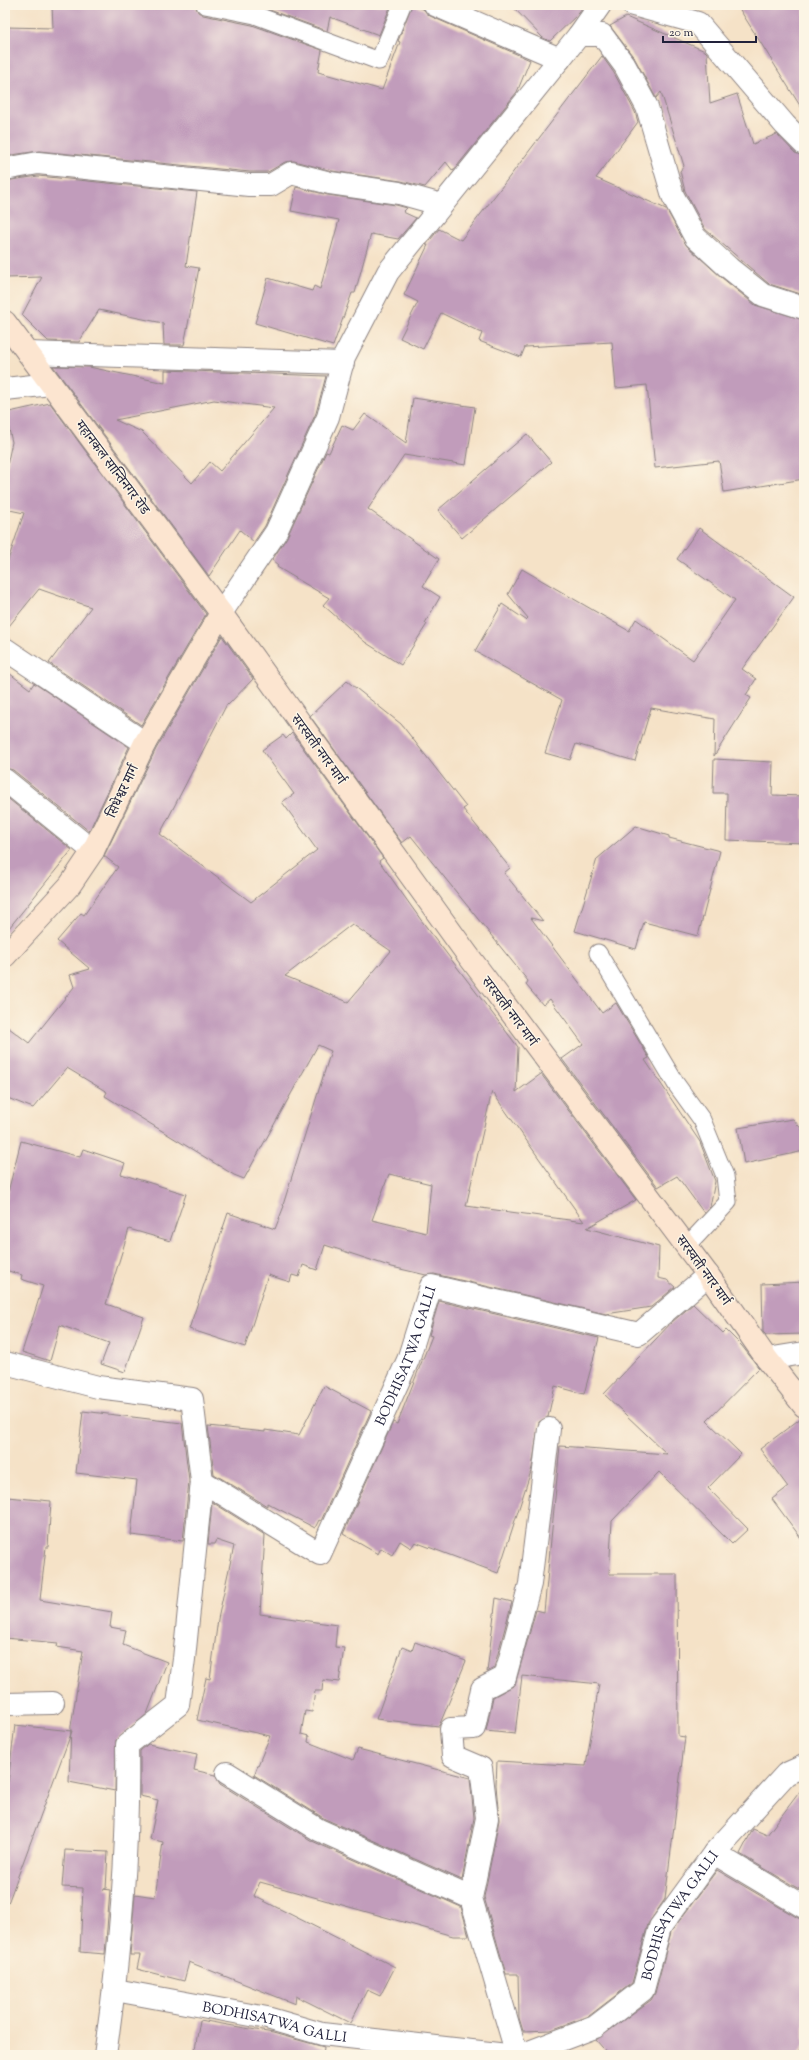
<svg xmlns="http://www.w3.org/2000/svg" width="809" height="2060" font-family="'Sorts Mill Goudy','Noto Serif Devanagari',serif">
<rect width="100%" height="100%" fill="#fcf5e5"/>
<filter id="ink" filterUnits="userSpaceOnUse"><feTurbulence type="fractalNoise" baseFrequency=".025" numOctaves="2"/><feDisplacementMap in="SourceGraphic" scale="8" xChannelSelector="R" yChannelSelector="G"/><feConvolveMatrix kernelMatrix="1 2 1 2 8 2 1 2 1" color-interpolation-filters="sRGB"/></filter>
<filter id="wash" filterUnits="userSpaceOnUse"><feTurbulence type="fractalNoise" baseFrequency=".012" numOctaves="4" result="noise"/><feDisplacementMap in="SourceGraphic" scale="16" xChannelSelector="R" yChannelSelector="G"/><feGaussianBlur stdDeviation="0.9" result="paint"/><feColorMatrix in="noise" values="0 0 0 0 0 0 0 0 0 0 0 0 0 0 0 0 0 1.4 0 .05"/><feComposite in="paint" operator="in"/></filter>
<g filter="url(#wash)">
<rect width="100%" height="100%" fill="#f5e2c7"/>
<g id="blocks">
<g fill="#c19cbb" fill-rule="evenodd">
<polygon points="52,5 195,5 198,12 203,15 252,25 322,50 318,72 382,90 400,42 398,41 412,5 423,9 430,16 530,60 517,92 453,171 446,162 425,187 401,181 332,171 294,161 285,162 268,172 250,172 39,151 5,156 5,27 53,28"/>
<polygon points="256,5 391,5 379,35 330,17 327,31"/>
<polygon points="511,5 585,5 579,13 550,41 543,38"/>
<polygon points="737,5 804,5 804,112"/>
<polygon points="626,17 705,51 707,53 710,103 737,94 753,144 777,134 795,153 804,156 804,295 769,284 705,229 685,191 680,171 684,166 661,92 656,98 635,59 610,26"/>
<polygon points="602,56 614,73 635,112 638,122 596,178 666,209 687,246 721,277 755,305 804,320 804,479 724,492 719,461 655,468 647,385 616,388 612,342 525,347 521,357 479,341 482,333 441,313 423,349 400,338 418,302 404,295 428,245 426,245 439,229 461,240"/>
<polygon points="38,176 197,192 186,266 199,268 184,345 164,345 163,323 99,310 79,342 48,341 22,315 42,277 5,278 5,181"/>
<polygon points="296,187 328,195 396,205 407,208 403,212 416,218 398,239 371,234 355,293 352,293 333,346 255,323 268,278 312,291 314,286 320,289 339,220 291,211"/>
<path d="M53,366L89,367L165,383V370L326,376L316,413L265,526L254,542L240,530L209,576ZM214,400L274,408L220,471L210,462L192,483L142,432L115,420Z"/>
<polygon points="413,398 475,407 466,465 404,455 368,509 439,559 423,586 440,597 425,623 427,624 401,665 365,642 323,605 329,598 277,567 278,565 272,560 287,537 326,452 329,453 342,425 353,430 365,414 406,443"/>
<polygon points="50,403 206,614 141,725 49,663 91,607 39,589 5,631 5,569 24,513 5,509 5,475 12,442 5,413"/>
<polygon points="527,434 551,462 462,538 438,510"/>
<polygon points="699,528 794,597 742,669 756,679 746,695 751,698 714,756 715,719 651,708 635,761 576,744 570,760 545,753 562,700 475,651 502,604 526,620 528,618 508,594 522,569 629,631 636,619 693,660 735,600 677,559"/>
<path d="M222,636L253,679L228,705L227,704L160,834L251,902L317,850L282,802L294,794L262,750L283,735L286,739L292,733L383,858L379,861L421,920L518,1047L516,1092L541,1074L636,1200L587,1228L659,1247L658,1278L667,1280L675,1287L651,1307L606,1314L434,1274L426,1275L392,1267L325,1245L317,1270L303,1265L299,1277L292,1275L290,1282L268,1275L245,1347L189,1329L228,1213L275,1229L284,1206L283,1205L331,1051L318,1045L244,1179L234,1175L105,1096L107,1092L67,1068L33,1108L5,1097V1025L29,1043L74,987L70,975L90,969L57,941L81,913L84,915L118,867L104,856L156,749ZM352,924L391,951L348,1002L285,976ZM492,1091L500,1103L584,1222L466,1206ZM389,1174L431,1184L426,1233L372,1220Z"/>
<polygon points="5,670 30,689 34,683 129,747 89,831 13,770 5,768"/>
<polygon points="347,681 401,724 466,807 463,809 510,868 504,873 543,921 531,918 602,1013 616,1003 649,1058 645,1060 700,1142 715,1181 710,1207 704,1213 677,1176 658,1187 562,1059 583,1044 550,999 543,1005 526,985 528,981 411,836 402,843 310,716"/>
<polygon points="714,759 773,762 772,795 804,796 804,843 726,840 727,793 713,793"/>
<polygon points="5,796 72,850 5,933"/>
<polygon points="636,826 669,836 669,838 720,851 698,936 644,922 636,949 575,931 597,859"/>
<polygon points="793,1119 804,1132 804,1151 744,1164 738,1128"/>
<polygon points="21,1141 80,1157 83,1149 125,1163 121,1174 186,1194 170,1241 129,1229 106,1304 144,1317 125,1372 101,1364 109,1343 60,1325 50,1361 22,1352 43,1286 21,1279 22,1275 5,1270 5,1204"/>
<polygon points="804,1282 804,1334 766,1335 763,1332 762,1284"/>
<polygon points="439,1301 599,1338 584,1394 555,1386 548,1417 539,1422 532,1468 498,1573 415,1542 411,1548 400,1541 392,1555 381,1548 378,1554 343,1534 393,1422 397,1424 432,1336 429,1335"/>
<polygon points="693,1304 723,1333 726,1330 742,1346 759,1368 707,1421 741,1454 708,1488 748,1529 732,1544 659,1472 612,1521 609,1574 677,1574 678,1736 685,1737 665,1899 648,1924 632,1983 589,2016 551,2030 523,2031 519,2018 518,1974 506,1974 484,1897 499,1820 496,1785 497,1761 586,1766 599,1684 522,1676 515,1734 486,1731 493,1697 515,1685 536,1610 544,1612 560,1446 667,1454 604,1394 672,1322"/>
<polygon points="324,1386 371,1411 321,1521 319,1520 315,1528 267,1503 267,1506 214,1474 208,1426 265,1432 265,1430 299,1435"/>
<polygon points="83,1411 182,1423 189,1481 183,1541 131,1535 137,1480 76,1473"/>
<polygon points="801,1418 804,1418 804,1542 772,1499 788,1487 760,1449"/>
<polygon points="7,1497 51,1501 48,1547 46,1547 40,1600 112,1612 110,1627 126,1630 123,1645 167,1662 147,1714 116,1740 115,1791 69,1782 71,1726 83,1651 57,1647 58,1643 5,1638 5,1519"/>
<polygon points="212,1502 265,1535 260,1614 337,1625 335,1647 344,1648 339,1682 323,1680 322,1691 315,1691 312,1712 305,1711 301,1734 309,1736 308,1742 353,1760 358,1749 470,1778 474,1818 462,1880 325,1819 254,1775 270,1736 197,1720 206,1678 210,1679 218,1619 234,1546 216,1540 214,1544 208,1544"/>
<polygon points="496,1598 512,1602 494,1668 487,1672"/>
<polygon points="415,1642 466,1661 439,1726 376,1719 402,1647 412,1651"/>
<polygon points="15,1725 72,1731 8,1903 5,1903 5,1782 8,1782"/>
<polygon points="148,1744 197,1754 194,1770 215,1775 220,1784 312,1841 461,1907 469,1936 453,1936 260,1882 254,1896 395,1967 380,1996 367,1990 350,2023 296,1996 295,2004 189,1962 184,1981 137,1969 140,1955 130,1955 135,1894 155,1897 163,1842 150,1839 158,1800 140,1796 140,1751"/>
<polygon points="804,1786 804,1892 740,1854 753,1829 767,1835"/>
<polygon points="65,1850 108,1852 106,1889 103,1889 110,1890 105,1954 80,1952 83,1888 62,1887"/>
<polygon points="717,1870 798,1918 804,1919 804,2044 796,2055 609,2055 596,2040 651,2000 655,1993 671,1932"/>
<polygon points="200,2020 273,2033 324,2047 323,2055 194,2055"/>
</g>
</g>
</g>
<g filter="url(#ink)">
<use href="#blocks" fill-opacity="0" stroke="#8c8281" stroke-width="1"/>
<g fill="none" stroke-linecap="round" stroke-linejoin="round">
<g stroke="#8c8281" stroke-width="19">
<g id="lane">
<polyline points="205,5 255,15 379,61 402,5"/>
<polyline points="598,953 676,1084 702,1120 725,1176 728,1202 687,1246"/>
</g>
</g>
<g stroke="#8c8281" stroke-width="24">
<g id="street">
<polyline points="435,5 560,59"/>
<polyline points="633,5 698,23 785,125 804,144"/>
<polyline points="579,35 602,35 625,66 647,107 673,196 695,237 729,268 763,295 804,308"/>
<polyline points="5,169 38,163 249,185 271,185 291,173 330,183 399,193 442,205"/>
<polyline points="28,353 343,363"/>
<polyline points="5,389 51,384"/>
<polyline points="221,613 276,532 328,417 344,357 388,272 579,35 600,5"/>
<polyline points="5,649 145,743"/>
<polyline points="5,780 93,851"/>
<polyline points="767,1359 804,1353"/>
<path d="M5,1363L98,1387L192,1399L202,1481L184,1659L178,1705L127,1745C129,1848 120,1953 105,2055"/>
<path id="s1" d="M202,1481L320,1554L408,1360L431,1286L639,1334L708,1275"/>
<polyline points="5,1704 53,1703"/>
<polyline points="227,1773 319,1830 471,1898"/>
<polyline points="714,1853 804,1907"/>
<path id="s2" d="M115,1990L267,2018L322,2034L507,2055"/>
<polyline points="517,2055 471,1898 487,1818 481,1768 453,1756 451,1729 474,1728 482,1689 505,1677 530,1584 549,1429"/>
<path id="s3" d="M521,2055L595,2027L643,1990L660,1927L714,1853L786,1774L804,1766"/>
</g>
</g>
<g stroke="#8c8281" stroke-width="24">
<g id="secondary">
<polyline points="5,322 221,613 467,954 708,1275 767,1359 804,1406"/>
<polyline points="5,956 70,885 93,851 145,743 221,613"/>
</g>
</g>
<use href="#lane" stroke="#fff" stroke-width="17"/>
<use href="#street" stroke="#fff" stroke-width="22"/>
<use href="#secondary" stroke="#fce5d0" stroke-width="22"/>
</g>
</g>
<g text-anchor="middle" stroke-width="3" stroke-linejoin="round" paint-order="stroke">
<g font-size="14" fill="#22223b" stroke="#fcf5e5">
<text transform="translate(113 467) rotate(53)" y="5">महानकल सान्तिनगर रोड</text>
<text transform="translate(319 749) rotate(54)" y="5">सरस्वती नगर मार्ग</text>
<text transform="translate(122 791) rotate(-65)" y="5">सिधेश्वर मार्ग</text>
<text transform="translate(510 1011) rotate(53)" y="5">सरस्वती नगर मार्ग</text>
<text transform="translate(704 1270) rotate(54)" y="5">सरस्वती नगर मार्ग</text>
<text dy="5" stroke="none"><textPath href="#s1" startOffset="355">BODHISATWA GALLI</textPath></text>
<text dy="5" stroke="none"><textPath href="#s3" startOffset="224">BODHISATWA GALLI</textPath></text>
<text dy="5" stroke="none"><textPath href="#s2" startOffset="163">BODHISATWA GALLI</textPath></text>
</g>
</g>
<rect width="809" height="2060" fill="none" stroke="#fcf5e5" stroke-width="20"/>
<path d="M663 36v6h93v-6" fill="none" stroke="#22223b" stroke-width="2"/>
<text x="669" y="36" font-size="12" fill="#22223b" stroke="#fcf5e5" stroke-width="3" paint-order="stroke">20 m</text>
</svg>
